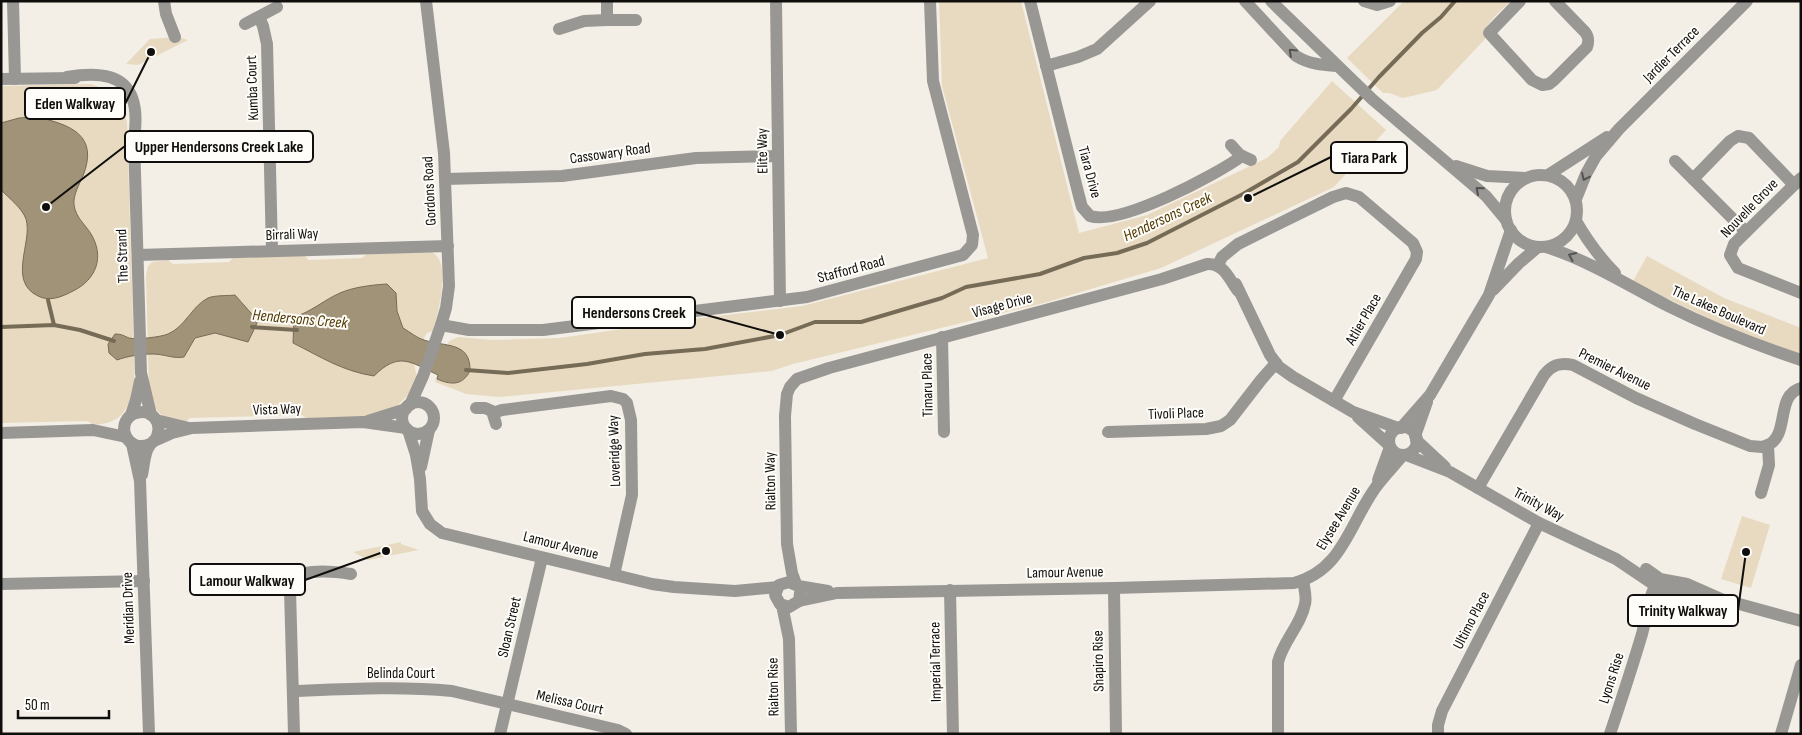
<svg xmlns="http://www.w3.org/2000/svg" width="1802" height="735" font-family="'Sofia Sans Condensed',sans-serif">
<rect width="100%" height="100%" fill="#f3efe7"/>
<g fill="#e8dac0">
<polygon points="939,1 1021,1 1079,233 1147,215 1267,158 1279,147 1280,141 1332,81 1386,130 1334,187 1161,268 1044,303 793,364 772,371 499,397 466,394 435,382 449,341 458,337 492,340 559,338 700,318 802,306 988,258 942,86"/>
<path d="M1404,1H1511C1501,11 1482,24 1485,39L1437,90L1403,98L1389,93H1383L1347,58Z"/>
<polygon points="178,37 188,40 138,65 126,64 150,39"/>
<path d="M90,84C111,89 122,101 127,122L135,387C126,412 122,423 93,425L88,421L1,423V86Z"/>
<path d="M430,252C453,257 438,314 433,331L427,333L423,340L414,364L417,377L410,393L396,407L365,417L306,418L302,415L190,418L186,422C162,417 157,417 149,393L146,275L148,266L152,262L168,260L173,264L229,262L233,258L305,255L308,260L362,258L368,253Z"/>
<path d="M1647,256L1724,298L1801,328V355C1742,336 1688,309 1633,281Z"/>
<polygon points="1742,516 1770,525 1751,588 1721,579"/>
<polygon points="401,542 401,544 419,550 368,560 353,552"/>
</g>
<g fill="#a19377" stroke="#766b57">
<path d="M37,117C71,125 99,135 83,176C79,185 73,195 74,205C76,218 85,224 91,234C105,257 96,280 73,291C62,297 49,302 38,296C7,281 33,242 26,219C22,208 9,198 1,190V123L19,118Z"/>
<path d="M387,284L396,293L397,311L403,328C410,332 417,338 424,340C444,347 471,341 470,371C462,386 451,385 437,379L438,375C410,362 399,351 374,376C342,371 321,357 293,343L294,317C311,312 324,300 340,293C354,287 371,285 387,284Z"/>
<path d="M235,295L258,321L248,342L215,333L195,338L184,357C173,359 164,354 153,354C141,354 128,356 117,360L109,353L108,344L115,334C122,334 124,336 129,338C136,340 161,337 168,334C185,327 192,306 208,298C215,295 227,296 235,295Z"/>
</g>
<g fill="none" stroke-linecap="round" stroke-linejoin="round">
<g stroke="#766b57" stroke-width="4">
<polyline points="48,300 54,325"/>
<polyline points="1,327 54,325 80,330 114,341"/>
<polyline points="252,327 297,330"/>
<polyline points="466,370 508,373 587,364 645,354 705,349 780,335 815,322 861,322 942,298 966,287 1040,274 1084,258 1117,253 1147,243 1243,194 1298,162 1351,109 1379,77 1422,33 1441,17 1455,1"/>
</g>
<g stroke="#999794" stroke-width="12">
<polyline points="13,1 15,79"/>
<polyline points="164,1 166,14 175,37"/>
<polyline points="776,1 780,301"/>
<path d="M1030,1L1079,196L1082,207L1090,216C1120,226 1216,175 1242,156"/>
<path d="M1245,1L1296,56C1309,64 1322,65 1337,66"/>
<polyline points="1271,1 1372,99 1486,196 1506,220"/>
<polyline points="1364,1 1377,5 1390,1"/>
<path d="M1520,1L1489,33L1532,80L1542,85L1549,84L1554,80L1587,47C1589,41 1589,37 1585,32L1555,1"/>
<polyline points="259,17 263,26 267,44 272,251"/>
<polyline points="607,20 636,20"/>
<polyline points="245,24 277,7"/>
<polyline points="559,29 584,21 607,20 607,1"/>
<polyline points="1046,66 1078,57 1097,49 1150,1"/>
<path d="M67,77C120,68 142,85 134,139L141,373L151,415"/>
<polyline points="1,79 75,78"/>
<polyline points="1231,145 1240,155 1251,160"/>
<polyline points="1675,161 1693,179"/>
<polyline points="1456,166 1487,176 1526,178"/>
<circle cx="1541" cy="211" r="36"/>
<polyline points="1548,175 1607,137"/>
<polyline points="1801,178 1734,244 1730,255 1738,268 1801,293"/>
<polyline points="445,179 562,176 696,158 778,156"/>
<polyline points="1576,199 1586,174 1596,156 1619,129 1747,1"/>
<path d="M1576,221C1587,240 1599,257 1615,273"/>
<polyline points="1746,232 1693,179 1730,141 1738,136 1749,138 1794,185"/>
<path d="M1546,247C1590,261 1629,286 1670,307C1712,328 1756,345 1801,360"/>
<polyline points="138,255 448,246"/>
<polyline points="1218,265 1222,257 1238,244 1333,197 1346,193 1359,197 1413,243 1417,252 1416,259 1334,401"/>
<polyline points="1236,284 1270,355 1279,367 1293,377 1353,412 1398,428"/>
<polyline points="1493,290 1519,263 1538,247"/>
<polyline points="441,325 469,330 543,330 807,297 963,255 972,245 973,235 933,81 930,1"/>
<polyline points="942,337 944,432"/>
<circle cx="418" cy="418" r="16"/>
<polyline points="410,405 423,376 441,325 446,308 449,286 444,153 426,1"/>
<polyline points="476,408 485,408 492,411 496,424"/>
<polyline points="493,413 502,410 611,396 623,399 627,403 631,420 632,495 614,575"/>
<polyline points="131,415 136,400 140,381"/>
<polyline points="1358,417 1389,445"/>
<polyline points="156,420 189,428"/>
<polyline points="368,421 406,409"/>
<circle cx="1403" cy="441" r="14"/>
<polyline points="1401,428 1430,395 1489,295 1511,230"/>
<polyline points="408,430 416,455 420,479 422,511 430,524 442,533 652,584 674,587 735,591 778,587"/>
<polyline points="1108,432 1206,429 1221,426 1230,420 1261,380 1276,363"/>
<polyline points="1,433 93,430 126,437"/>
<polyline points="1415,436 1427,402"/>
<polyline points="1416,440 1445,467"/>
<polyline points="154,441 172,433 192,428 363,422 406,428"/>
<polyline points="132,444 140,481 149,734"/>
<polyline points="1406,455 1450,472 1539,523 1616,559 1659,588 1667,590 1684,589 1704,593"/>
<polyline points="421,467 429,430"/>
<path d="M142,475C144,466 144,452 150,445C152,442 156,440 157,436C161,427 157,417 148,413C143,411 138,412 133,414C114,425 128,454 150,444"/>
<polyline points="1378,480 1390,447"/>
<path d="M1478,488L1544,375C1552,365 1560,362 1573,365L1636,398L1695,424L1750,446L1762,447L1768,445"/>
<path d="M1761,493L1769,465L1768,445C1790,435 1775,395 1801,388"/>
<polyline points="1646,569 1660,579 1687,584 1721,599 1801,621"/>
<polyline points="1,584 144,581"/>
<path d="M796,584L792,573L787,544L785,416L787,394L790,387L797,379L829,368L1162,279L1207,264C1224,263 1229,279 1238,291"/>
<polyline points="1114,588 1116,734"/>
<polyline points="950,590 953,734"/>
<polyline points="800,593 799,601 789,607 780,604 775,595 779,585 789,582 798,586 828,591"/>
<path d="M799,601L837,593L1114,588L1294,583C1343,570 1349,524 1376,487C1384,476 1394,466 1403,455"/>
<polyline points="782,605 789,639 791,734"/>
<path d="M293,691C345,689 401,686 452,691L618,730L626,734"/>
<path d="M294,734L290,590C291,586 292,582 295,579C304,568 338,572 351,574"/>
<polyline points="500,734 542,558"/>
<path d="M1278,734V662C1283,641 1301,625 1305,604C1307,597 1304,588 1303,580"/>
<polyline points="1438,734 1438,725 1442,711 1539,523"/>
<path d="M1610,734C1621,701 1632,668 1642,634C1647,615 1648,596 1659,579"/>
<polyline points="1781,734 1801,665"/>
</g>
</g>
<defs><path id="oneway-chevron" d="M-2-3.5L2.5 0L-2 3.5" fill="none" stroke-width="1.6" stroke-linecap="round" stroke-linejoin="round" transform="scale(1.25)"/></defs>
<g stroke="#545250">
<use href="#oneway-chevron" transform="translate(1292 52) rotate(-137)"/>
<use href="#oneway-chevron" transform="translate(1585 177) rotate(115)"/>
<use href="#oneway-chevron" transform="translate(1479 190) rotate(-139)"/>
<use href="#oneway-chevron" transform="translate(1572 256) rotate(-156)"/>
</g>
<g text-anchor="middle" stroke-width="4" stroke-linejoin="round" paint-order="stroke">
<g font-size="15" fill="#100e0c" stroke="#fefdf9">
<text transform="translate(1671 54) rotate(-45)" y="5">Jardier Terrace</text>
<text transform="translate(252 88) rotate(-92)" y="5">Kumba Court</text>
<text transform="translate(762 151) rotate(-91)" y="5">Elite Way</text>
<text transform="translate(610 153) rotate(-8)" y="5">Cassowary Road</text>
<text transform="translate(1090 172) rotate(75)" y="5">Tiara Drive</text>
<text transform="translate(429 191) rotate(-93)" y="5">Gordons Road</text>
<text transform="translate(1749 208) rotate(-46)" y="5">Nouvelle Grove</text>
<text transform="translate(292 234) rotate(-2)" y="5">Birrali Way</text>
<text transform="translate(122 256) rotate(-92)" y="5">The Strand</text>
<text transform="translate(851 269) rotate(-15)" y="5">Stafford Road</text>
<text transform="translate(1002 305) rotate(-15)" y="5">Visage Drive</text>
<text transform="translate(1719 310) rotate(24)" y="5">The Lakes Boulevard</text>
<text transform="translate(1363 319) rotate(-60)" y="5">Atlier Place</text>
<text transform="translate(1615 369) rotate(26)" y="5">Premier Avenue</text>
<text transform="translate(927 385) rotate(-91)" y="5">Timaru Place</text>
<text transform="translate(277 409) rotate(-2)" y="5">Vista Way</text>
<text transform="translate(1176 413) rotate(-2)" y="5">Tivoli Place</text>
<text transform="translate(614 451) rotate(-92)" y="5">Loveridge Way</text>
<text transform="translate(770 481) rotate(-91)" y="5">Rialton Way</text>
<text transform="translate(1539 504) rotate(28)" y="5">Trinity Way</text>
<text transform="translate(1338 518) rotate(-59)" y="5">Elysee Avenue</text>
<text transform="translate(561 545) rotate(14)" y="5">Lamour Avenue</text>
<text transform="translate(1065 572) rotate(-1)" y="5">Lamour Avenue</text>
<text transform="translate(128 608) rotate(-92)" y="5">Meridian Drive</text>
<text transform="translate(1471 620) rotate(-63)" y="5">Ultimo Place</text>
<text transform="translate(509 627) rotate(-77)" y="5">Sloan Street</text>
<text transform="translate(1098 661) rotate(-91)" y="5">Shapiro Rise</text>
<text transform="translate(935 662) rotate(-91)" y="5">Imperial Terrace</text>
<text x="401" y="678">Belinda Court</text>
<text transform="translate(1611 678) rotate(-72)" y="5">Lyons Rise</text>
<text transform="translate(773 687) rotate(-91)" y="5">Rialton Rise</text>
<text transform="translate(570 702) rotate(13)" y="5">Melissa Court</text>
</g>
<g font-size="16" font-style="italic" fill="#503903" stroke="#fefdf9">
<text transform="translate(1167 216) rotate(-25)" y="6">Hendersons Creek</text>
<text transform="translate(300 318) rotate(5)" y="6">Hendersons Creek</text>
</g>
</g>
<path fill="none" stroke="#100e0c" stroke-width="2" d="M151 52L125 104M46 207L125 146M1248 198L1331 157M780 335L695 312M386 551L305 580M1746 552L1738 610"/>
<g fill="#100e0c" stroke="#fefdf9" stroke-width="2">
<circle cx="151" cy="52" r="5"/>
<circle cx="46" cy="207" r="5"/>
<circle cx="1248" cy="198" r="5"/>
<circle cx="780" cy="335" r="5"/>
<circle cx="386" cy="551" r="5"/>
<circle cx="1746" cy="552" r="5"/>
</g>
<g fill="#fefdf9" stroke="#100e0c" stroke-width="2">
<rect x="25" y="88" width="100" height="31" rx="5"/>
<rect x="125" y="131" width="188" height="31" rx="5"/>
<rect x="1331" y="142" width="76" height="31" rx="5"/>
<rect x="572" y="297" width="123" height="31" rx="5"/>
<rect x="190" y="564" width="115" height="31" rx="5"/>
<rect x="1628" y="595" width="110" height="31" rx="5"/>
</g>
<g font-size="16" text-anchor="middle" font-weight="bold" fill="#100e0c">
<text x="75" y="109">Eden Walkway</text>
<text x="219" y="152">Upper Hendersons Creek Lake</text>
<text x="1369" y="163">Tiara Park</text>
<text x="634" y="318">Hendersons Creek</text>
<text x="247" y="586">Lamour Walkway</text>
<text x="1683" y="616">Trinity Walkway</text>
</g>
<rect width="1802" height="735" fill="none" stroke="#100e0c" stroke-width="5"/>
<path d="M18 710v8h91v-8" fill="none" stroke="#100e0c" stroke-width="2.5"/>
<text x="25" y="710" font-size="15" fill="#100e0c" stroke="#fefdf9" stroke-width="4" paint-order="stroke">50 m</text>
</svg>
